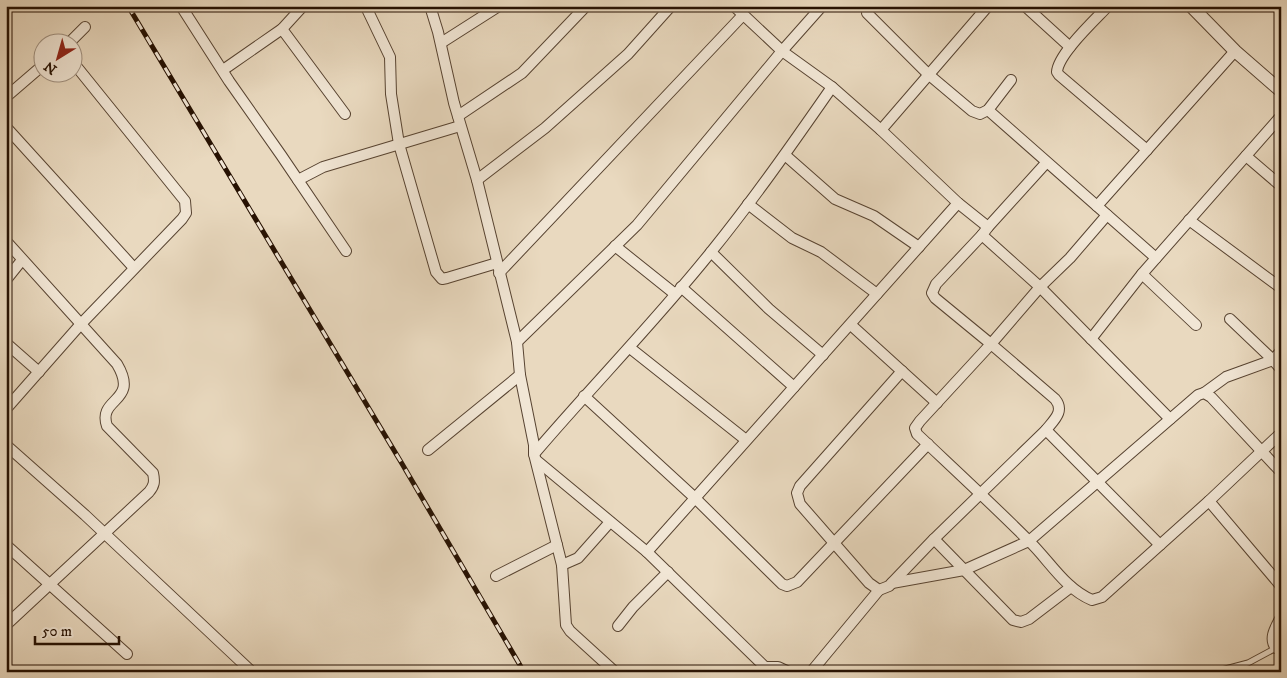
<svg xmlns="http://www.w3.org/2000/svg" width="1287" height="678" font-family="'IM FELL DW Pica',serif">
<rect width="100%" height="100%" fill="#e9d9bf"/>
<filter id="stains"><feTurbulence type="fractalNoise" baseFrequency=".004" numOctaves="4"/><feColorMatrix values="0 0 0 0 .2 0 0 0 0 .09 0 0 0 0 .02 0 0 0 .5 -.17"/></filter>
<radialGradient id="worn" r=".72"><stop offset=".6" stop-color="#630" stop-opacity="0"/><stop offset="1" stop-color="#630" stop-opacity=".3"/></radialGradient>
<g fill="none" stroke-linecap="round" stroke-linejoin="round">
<g stroke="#574331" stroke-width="7">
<polyline id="service" points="1214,672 1248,663 1276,648"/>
</g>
<g stroke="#574331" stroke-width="12">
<g id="minor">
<polyline points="181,6 229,81 281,155 346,251"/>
<polyline points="368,6 367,9 390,57 391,94 399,144 436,272 442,279 447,278 497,263"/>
<polyline points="430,6 438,32 454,103 477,180 517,342 520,375 534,445 534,454 562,565 566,625 570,631 615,672"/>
<polyline points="734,6 782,51 832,87 881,130 958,203 988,227"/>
<polyline points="1025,6 1070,47"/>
<path d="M1108,6C1095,20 1058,54 1057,72L1059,75L1147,150"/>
<polyline points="867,13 928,74 972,111 980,114 988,110 1011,80"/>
<polyline points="282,29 345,114"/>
<polyline points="70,42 85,27"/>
<polyline points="441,43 499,6"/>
<polyline points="223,70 282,29 303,6"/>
<polyline points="6,97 42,66"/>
<polyline points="988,110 1156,258"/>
<polyline points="458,116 522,73 586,6"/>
<polyline points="6,127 134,268"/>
<polyline points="881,130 988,6"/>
<polyline points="785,155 835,199 874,216 919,247"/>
<polyline points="1246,156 1281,186"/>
<polyline points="298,180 323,167 460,126"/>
<polyline points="477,180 545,128 628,54 671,6"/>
<polyline points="748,204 792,238 821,252 877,294"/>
<polyline points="1097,206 1235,51"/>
<path d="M1107,215L1070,258L1040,287L991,344L920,421L915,428L917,434C954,469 992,504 1028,540C1049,560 1065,589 1092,600L1102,597L1209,501L1281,433"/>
<polyline points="1189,220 1281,288"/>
<polyline points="982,235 1040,287 1170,419"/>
<path d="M6,241L117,364C140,403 97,397 107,426L153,473C155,482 154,486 149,492L6,625"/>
<polyline points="615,246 675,294"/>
<polyline points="711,252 769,309 823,355"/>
<polyline points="499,273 743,15"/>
<polyline points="6,280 22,260"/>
<polyline points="681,287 794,387"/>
<polyline points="851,325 937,403"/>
<polyline points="1196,325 1142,274 1281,116"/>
<polyline points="1091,339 1142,274"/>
<polyline points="517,342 637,225 782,51 822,6"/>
<polyline points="6,343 39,372"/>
<polyline points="630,348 746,440"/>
<polyline points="1281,351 1273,360 1281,369"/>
<path d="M902,371L800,486L797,493L800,504L869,583L879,590L889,586L934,539L1046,430C1054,420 1065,411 1055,399L991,344L935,298L932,293L936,284L982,235L988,227L1046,163"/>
<polyline points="1204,393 1226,377 1273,360 1230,319"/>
<polyline points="584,396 695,498 782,584 787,586 797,582 928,444"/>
<polyline points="6,409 80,325 182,219 186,213 185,201 72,61"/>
<polyline points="1046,430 1160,545"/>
<polyline points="6,445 85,515 252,672"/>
<polyline points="428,450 520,375"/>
<path d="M534,454C592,386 655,322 711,252C754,199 793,143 832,87"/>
<polyline points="536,460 647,552 765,667 778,667 789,672"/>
<polyline points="1209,501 1281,586"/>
<polyline points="934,539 1013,620 1021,622 1029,619 1071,587"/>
<polyline points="6,545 127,654"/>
<polyline points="647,552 958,203"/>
<polyline points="562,565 578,558 610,522"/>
<polyline points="496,576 557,545"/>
<polyline points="892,583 964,570 1029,541 1198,395 1204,393 1211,397 1281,472"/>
<path d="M1281,617C1276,627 1268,638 1276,648L1281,649"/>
<polyline points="618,626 633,607 668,572"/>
<polyline points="811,672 879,590"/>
</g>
</g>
<g stroke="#574331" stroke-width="14">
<polyline id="tertiary" points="1191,6 1235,51 1281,91"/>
</g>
<use href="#service" stroke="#f1e6d5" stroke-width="5"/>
<use href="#minor" stroke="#f1e6d5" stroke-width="10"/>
<use href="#tertiary" stroke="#f1e6d5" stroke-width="12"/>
<g stroke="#261102" stroke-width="5">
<polyline id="rail" points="128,6 401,462 524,672"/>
</g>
<use href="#rail" stroke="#f1e6d5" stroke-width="3" stroke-dasharray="9" stroke-linecap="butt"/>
</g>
<rect width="1287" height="678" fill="none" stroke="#e9d9bf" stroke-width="25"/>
<rect x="8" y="8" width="1272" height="663" fill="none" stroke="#261102" stroke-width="2.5"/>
<rect x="12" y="12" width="1262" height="653" fill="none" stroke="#261102"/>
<g transform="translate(58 58) rotate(217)"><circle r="24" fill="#f1e6d5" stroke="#a09181"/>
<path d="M0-4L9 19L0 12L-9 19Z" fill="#8f2418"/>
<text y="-8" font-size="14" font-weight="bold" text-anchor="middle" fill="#261102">N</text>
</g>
<path d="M35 636v8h84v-8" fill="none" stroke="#261102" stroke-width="2.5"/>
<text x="42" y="636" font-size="15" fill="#261102" stroke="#f1e6d5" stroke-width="4" paint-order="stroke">50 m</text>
<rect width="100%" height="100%" filter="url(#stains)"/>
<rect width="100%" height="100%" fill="url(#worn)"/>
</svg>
